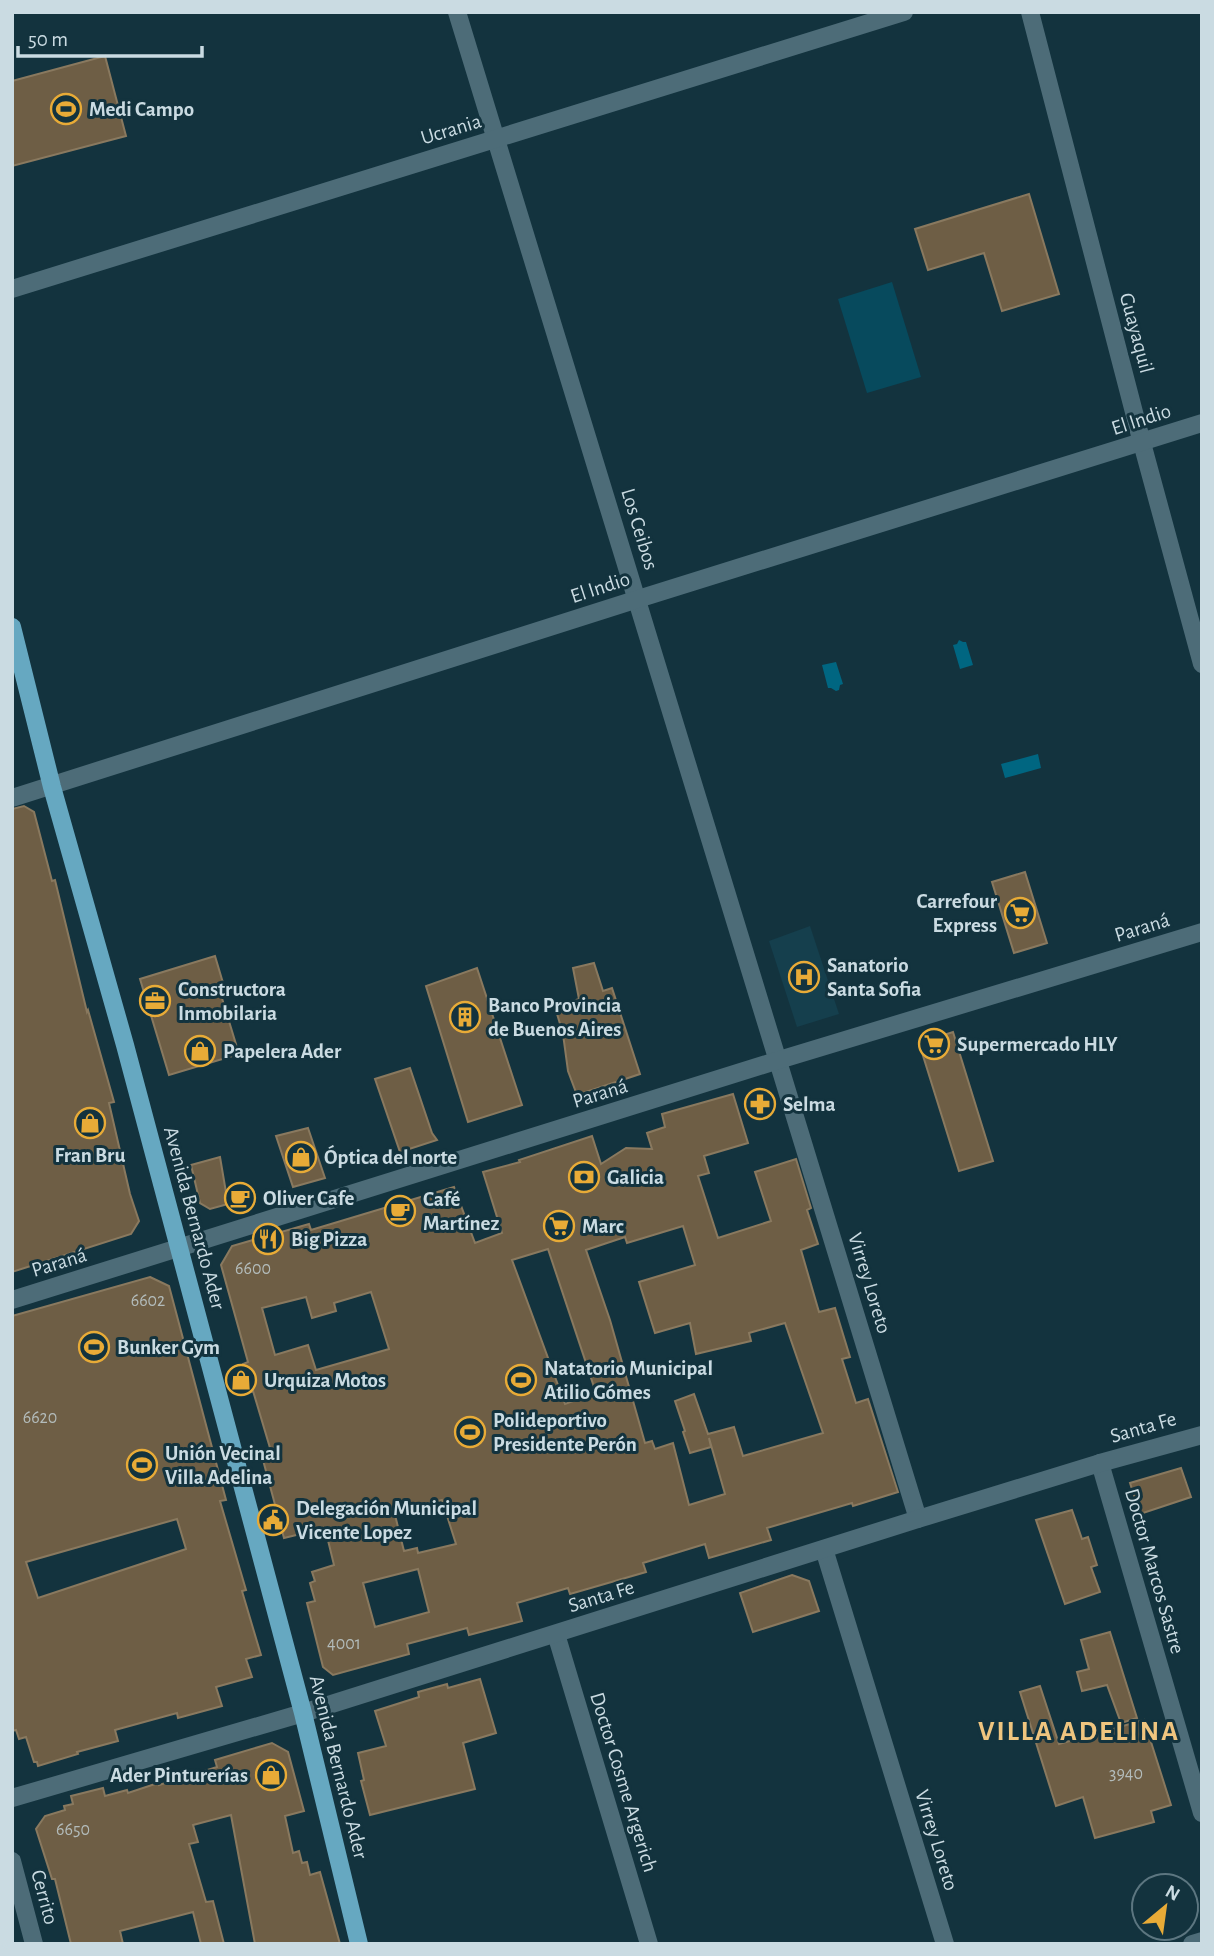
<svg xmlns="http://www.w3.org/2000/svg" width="1214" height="1956" font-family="'Alegreya Sans',sans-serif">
<rect width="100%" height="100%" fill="#13333e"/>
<polygon fill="#153f4d" points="810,926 839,1014 797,1027 769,941"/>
<polygon fill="#074a5d" points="892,282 921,377 867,393 838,299"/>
<g fill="#006681">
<polygon points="959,640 963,642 966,642 973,665 960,669 953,645 957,644"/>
<polygon points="836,662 843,684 840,685 839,690 836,691 831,688 828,688 822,665"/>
<polygon points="1038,754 1041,768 1005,778 1001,764"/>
</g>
<g fill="#6e5e45" stroke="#89795f" stroke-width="2" fill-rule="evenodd">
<polygon points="105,56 126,136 12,166 12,81"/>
<polygon points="1029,194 1059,294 1002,311 984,253 928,270 915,229"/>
<polygon points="24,806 34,812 52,881 55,880 87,1012 88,1010 114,1102 109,1103 130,1194 139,1221 131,1234 12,1272 12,809"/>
<polygon points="1025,872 1047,943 1014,953 992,882"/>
<polygon points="215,956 226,993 221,995 239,1054 169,1075 140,979"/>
<polygon points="594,963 603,991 612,988 640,1074 577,1095 568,1071 563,1034 555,1007 579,999 573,968"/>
<polygon points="477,968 522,1105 468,1122 426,986"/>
<polygon points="953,1032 993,1161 959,1171 919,1043"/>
<polygon points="410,1068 432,1133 437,1140 400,1152 375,1079"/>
<path d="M733,1094L748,1143L704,1156L709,1173L698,1176L718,1238L771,1221L755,1172L796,1159L811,1208L807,1210L818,1244L801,1250L819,1312L835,1308L850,1357L842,1359L856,1403L868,1399L898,1492L853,1506L852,1503L767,1528L771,1540L709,1558L705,1544L643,1563L646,1572L570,1594L568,1588L517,1603L522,1621L469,1635L467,1628L407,1644L409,1654L333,1675L323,1667L307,1603L315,1601L310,1583L315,1581L312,1572L334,1565L325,1528L284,1538L263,1460L273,1458L253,1391L251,1392L243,1364L248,1362L221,1265L232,1246L309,1224L311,1230L454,1187L475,1243L502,1233L483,1172L520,1162L519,1160L592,1136L601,1164L626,1148L652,1149L647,1133L665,1127L662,1114ZM683,1226L695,1265L639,1282L655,1333L690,1323L696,1354L751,1341L749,1333L785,1323L823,1433L743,1456L734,1427L708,1434L694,1394L675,1401L685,1431L683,1432L690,1453L711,1447L709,1438L725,1494L689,1505L673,1443L655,1449L652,1441L645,1443L610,1320L586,1250L625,1237L627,1243ZM548,1249L596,1393L565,1404L512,1260ZM371,1292L389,1349L316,1370L308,1345L275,1355L262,1308L306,1297L312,1318L336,1311L334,1303ZM442,1500L456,1544L418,1553L417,1548L404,1551L394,1511ZM418,1569L429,1612L375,1627L363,1583Z"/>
<polygon points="308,1128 325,1178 293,1187 276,1136"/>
<polygon points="220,1157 228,1204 210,1209 200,1203 191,1165"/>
<path d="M150,1277L169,1286L226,1500L220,1501L246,1590L242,1591L261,1655L246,1659L252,1677L216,1687L222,1706L178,1718L177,1713L115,1730L118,1741L77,1752L78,1754L38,1766L37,1762H34L26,1737L19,1739L16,1730L12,1731V1316ZM177,1519L186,1549L38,1598L26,1562Z"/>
<polygon points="1181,1468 1191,1497 1140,1514 1130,1483"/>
<polygon points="1072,1510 1082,1539 1088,1537 1097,1565 1091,1567 1100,1592 1065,1604 1036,1520"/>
<polygon points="792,1575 809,1581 819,1611 753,1632 740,1593"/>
<polygon points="1110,1632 1137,1718 1121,1723 1107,1685 1082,1691 1077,1672 1089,1669 1081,1640"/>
<polygon points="480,1679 496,1733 463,1743 475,1789 370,1815 361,1781 364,1780 358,1753 386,1746 375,1711 419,1697 418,1692 447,1684 448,1688"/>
<polygon points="1040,1686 1059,1744 1144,1720 1171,1805 1151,1811 1154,1822 1095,1838 1083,1797 1056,1806 1020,1692"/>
<polygon points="272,1743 288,1752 304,1811 285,1816 293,1853 299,1851 302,1863 307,1862 310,1875 320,1872 340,1944 255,1944 231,1815 193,1825 198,1842 189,1844 206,1902 213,1901 224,1944 201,1944 193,1912 120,1931 123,1944 71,1944 55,1879 52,1879 36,1829 45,1816 65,1810 64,1806 73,1804 71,1796 103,1788 105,1796 127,1790 128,1793 158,1783 159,1785 217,1767 215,1760"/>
</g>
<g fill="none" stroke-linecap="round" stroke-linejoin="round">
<g stroke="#4d6c78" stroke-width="18">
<polyline points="457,12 918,1519"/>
<polyline points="1030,12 1142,443 1202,664"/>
<polyline points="12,289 904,12"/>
<polyline points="12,798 638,599 1202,423"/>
<polyline points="12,1300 779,1060 1202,932"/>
<polyline points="1100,1463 1202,1813"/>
<polyline points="824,1549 945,1944"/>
<polyline points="556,1634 649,1944"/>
<polyline points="12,1798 303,1713 918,1519 1100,1463 1202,1435"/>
<polyline points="12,1861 34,1944"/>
<polyline points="1192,1944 1202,1941"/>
</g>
<polyline stroke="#66a8c1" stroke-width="18" points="12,627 52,787 125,1045 303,1713 359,1944"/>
</g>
<defs>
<g id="stadium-ring" transform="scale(1.575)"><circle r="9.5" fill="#13333e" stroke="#e8ab37" stroke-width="1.5"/><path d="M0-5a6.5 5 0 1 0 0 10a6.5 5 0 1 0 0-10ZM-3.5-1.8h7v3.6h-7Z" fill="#e8ab37"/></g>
<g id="supermarket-ring" transform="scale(1.575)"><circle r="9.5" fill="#13333e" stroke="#e8ab37" stroke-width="1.5"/><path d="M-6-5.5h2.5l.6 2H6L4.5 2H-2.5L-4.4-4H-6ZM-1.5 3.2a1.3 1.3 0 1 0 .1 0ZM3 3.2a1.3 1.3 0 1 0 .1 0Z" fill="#e8ab37"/></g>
<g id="hospital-ring" transform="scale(1.575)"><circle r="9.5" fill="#13333e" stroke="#e8ab37" stroke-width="1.5"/><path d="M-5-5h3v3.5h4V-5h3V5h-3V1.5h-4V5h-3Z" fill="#e8ab37"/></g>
<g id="office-ring" transform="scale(1.575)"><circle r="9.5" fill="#13333e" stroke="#e8ab37" stroke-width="1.5"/><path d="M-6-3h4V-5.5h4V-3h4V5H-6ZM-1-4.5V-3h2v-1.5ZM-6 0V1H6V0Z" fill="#e8ab37"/></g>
<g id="building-ring" transform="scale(1.575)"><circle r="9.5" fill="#13333e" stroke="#e8ab37" stroke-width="1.5"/><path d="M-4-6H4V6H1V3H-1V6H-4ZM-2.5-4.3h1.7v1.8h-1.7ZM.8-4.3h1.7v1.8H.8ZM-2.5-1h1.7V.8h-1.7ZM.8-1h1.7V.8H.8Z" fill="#e8ab37"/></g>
<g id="shop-ring" transform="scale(1.575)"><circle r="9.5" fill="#13333e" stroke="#e8ab37" stroke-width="1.5"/><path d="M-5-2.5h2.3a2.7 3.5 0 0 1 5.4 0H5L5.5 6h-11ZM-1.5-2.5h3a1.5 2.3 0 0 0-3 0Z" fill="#e8ab37"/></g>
<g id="pharmacy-ring" transform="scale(1.575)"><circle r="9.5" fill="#13333e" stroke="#e8ab37" stroke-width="1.5"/><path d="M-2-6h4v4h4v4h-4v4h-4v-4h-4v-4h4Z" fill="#e8ab37"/></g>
<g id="bank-ring" transform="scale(1.575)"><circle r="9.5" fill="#13333e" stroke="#e8ab37" stroke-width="1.5"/><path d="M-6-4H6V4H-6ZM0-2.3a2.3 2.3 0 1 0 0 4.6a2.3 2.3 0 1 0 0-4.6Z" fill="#e8ab37"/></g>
<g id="cafe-ring" transform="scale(1.575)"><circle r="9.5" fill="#13333e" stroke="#e8ab37" stroke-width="1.5"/><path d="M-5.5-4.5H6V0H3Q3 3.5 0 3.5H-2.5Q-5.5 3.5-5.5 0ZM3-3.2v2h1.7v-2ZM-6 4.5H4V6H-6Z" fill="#e8ab37"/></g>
<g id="restaurant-ring" transform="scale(1.575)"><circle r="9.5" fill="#13333e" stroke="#e8ab37" stroke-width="1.5"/><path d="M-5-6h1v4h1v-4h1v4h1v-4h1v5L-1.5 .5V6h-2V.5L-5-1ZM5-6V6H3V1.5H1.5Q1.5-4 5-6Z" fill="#e8ab37"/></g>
<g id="civic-ring" transform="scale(1.575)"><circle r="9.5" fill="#13333e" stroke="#e8ab37" stroke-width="1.5"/><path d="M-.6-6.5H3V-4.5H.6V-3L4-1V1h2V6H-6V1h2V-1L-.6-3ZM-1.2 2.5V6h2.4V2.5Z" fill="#e8ab37"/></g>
</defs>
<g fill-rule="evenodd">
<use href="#stadium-ring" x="66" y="109"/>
<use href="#supermarket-ring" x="1020" y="913"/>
<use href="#hospital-ring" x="804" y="977"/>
<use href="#office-ring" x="155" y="1001"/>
<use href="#building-ring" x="465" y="1017"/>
<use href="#supermarket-ring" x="934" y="1044"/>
<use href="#shop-ring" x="200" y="1051"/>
<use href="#pharmacy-ring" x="760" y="1104"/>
<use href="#shop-ring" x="90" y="1123"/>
<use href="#shop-ring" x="301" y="1157"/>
<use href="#bank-ring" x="584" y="1177"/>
<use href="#cafe-ring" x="240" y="1198"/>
<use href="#cafe-ring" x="400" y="1211"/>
<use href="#supermarket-ring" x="559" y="1226"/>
<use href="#restaurant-ring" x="268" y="1239"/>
<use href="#stadium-ring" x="94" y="1347"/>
<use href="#shop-ring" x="241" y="1380"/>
<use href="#stadium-ring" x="521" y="1380"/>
<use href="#stadium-ring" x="470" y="1432"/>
<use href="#stadium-ring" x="142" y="1465"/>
<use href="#civic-ring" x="273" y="1520"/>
<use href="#shop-ring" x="271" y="1775"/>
</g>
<g text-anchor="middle" stroke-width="6" stroke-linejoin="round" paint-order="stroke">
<g font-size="18" fill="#b3bcbb">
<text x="253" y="1274">6600</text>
<text x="148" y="1306">6602</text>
<text x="40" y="1423">6620</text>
<text x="344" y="1649">4001</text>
<text x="1126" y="1779">3940</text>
<text x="73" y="1835">6650</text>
</g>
<g font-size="21" font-weight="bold" fill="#cadbe2" stroke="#13333e" text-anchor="start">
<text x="89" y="116">Medi Campo</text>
<text x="997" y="908" text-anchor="end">Carrefour<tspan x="997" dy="24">Express</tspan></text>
<text x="827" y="972">Sanatorio<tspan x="827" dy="24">Santa Sofia</tspan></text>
<text x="178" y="996">Constructora<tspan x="178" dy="24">Inmobilaria</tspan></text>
<text x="488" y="1012">Banco Provincia<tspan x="488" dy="24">de Buenos Aires</tspan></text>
<text x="957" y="1051">Supermercado HLY</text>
<text x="223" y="1058">Papelera Ader</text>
<text x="783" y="1111">Selma</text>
<text x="90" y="1162" text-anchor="middle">Fran Bru</text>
<text x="324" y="1164">Óptica del norte</text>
<text x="607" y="1184">Galicia</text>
<text x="263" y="1205">Oliver Cafe</text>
<text x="423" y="1206">Café<tspan x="423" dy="24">Martínez</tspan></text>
<text x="582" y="1233">Marc</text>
<text x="291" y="1246">Big Pizza</text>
<text x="117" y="1354">Bunker Gym</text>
<text x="544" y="1375">Natatorio Municipal<tspan x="544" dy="24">Atilio Gómes</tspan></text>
<text x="264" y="1387">Urquiza Motos</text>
<text x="493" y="1427">Polideportivo<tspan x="493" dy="24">Presidente Perón</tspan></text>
<text x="165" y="1460">Unión Vecinal<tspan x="165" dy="24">Villa Adelina</tspan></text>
<text x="296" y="1515">Delegación Municipal<tspan x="296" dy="24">Vicente Lopez</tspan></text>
<text x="248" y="1782" text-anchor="end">Ader Pinturerías</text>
</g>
<g font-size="21" fill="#cadbe2" stroke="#13333e">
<text transform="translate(451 129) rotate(-17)" y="7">Ucrania</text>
<text transform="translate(1137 333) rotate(75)" y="7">Guayaquil</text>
<text transform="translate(1141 419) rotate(-18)" y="7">El Indio</text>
<text transform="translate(640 529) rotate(73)" y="7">Los Ceibos</text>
<text transform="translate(600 587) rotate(-18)" y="7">El Indio</text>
<text transform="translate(1142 927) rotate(-17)" y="7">Paraná</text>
<text transform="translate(600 1093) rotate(-17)" y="7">Paraná</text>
<text transform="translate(195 1218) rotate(75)" y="7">Avenida Bernardo Ader</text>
<text transform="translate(59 1262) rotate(-17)" y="7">Paraná</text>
<text transform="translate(870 1283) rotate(73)" y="7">Virrey Loreto</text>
<text transform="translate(1143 1427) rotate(-16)" y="7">Santa Fe</text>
<text transform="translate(1155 1571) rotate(74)" y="7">Doctor Marcos Sastre</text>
<text transform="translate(601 1596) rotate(-17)" y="7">Santa Fe</text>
<text transform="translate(339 1767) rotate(76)" y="7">Avenida Bernardo Ader</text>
<text transform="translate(624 1782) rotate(73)" y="7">Doctor Cosme Argerich</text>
<text transform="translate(937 1840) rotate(73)" y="7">Virrey Loreto</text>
<text transform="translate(45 1897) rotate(75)" y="7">Cerrito</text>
</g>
<g font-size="28" font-weight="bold" letter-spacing="2" fill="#efc57f" stroke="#13333e">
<text x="1079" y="1740">VILLA ADELINA</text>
</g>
</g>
<rect width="1214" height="1956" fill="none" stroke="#cadbe2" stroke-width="28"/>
<g transform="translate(1165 1907) rotate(29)"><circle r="33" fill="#13333e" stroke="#5c7680" stroke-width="2"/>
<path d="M0-5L12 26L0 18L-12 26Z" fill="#e8ab37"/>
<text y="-10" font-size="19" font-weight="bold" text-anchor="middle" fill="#cadbe2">N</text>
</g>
<path d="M18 46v10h184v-10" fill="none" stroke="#cadbe2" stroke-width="3.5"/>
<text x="28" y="46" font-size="21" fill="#cadbe2" stroke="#13333e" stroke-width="5" paint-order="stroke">50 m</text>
</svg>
